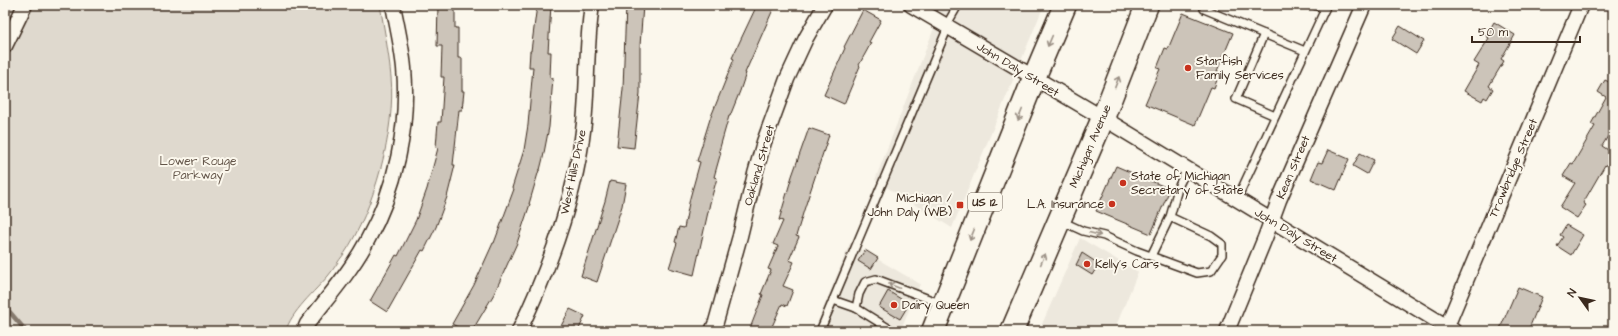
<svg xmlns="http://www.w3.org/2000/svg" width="1618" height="336" font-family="'Architects Daughter',sans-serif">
<rect width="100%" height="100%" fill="#fbf7ec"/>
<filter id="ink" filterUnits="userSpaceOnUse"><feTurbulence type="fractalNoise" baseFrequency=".025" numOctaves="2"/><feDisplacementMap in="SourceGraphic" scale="8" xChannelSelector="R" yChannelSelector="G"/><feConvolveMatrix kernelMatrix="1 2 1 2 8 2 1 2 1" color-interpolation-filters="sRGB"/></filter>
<g filter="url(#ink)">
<g fill="#ede8dd">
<polygon points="943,5 1044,5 952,228 875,180"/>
<polygon points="1080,238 1138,272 1114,331 1039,331"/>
<polygon points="850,243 920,284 900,331 814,331"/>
</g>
<path fill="#dfd9ce" stroke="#8d8276" d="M5,5H380C384,29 389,53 391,77C396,130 374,210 344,254C338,261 334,269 328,276C316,290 290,313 286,331H5Z"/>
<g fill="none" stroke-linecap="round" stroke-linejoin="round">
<polyline stroke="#85796d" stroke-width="4.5" points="5,299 8,310 26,331"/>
</g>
<g fill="#ccc4b9" stroke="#3b2a1e">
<polygon points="438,5 455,5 455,28 458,28 458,58 462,58 462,91 464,91 462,110 459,110 453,165 455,165 447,197 436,227 424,251 422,250 387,312 370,301 396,255 398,256 416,220 427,189 438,148 436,147 438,122 441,122 444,77 441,77 442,46 437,46"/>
<polygon points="537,5 551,5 548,52 551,52 550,78 553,78 549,127 543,158 540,170 539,170 529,204 530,204 517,243 494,294 472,331 465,331 452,324 474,285 493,243 494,243 514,189 512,188 524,150 528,125 533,67 529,67 530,51 531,51"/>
<polygon points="626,5 643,5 640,46 640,93 634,148 617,146 623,89"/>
<polygon points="757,5 775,5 745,73 746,73 740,91 730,116 729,116 719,151 721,152 714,177 717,178 710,203 694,275 669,268 677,243 675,242 679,227 684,228 690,198 700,162 697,161 710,119 734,59 732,58"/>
<polygon points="863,10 881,20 869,42 871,43 859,65 860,66 844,104 824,95 845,48 844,47"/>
<polygon points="1183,13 1233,33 1217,71 1220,72 1214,88 1211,87 1195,125 1145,104 1160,69 1157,68 1165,48 1168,49"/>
<polygon points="1494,22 1515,35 1501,59 1504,61 1489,86 1493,89 1487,99 1484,97 1482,101 1464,91 1479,65 1474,62 1489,38 1486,36"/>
<polygon points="1400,26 1424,41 1416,54 1392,39"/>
<polygon points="1605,80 1613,84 1613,128 1602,146 1613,153 1613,155 1606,166 1605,165 1583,203 1586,205 1577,218 1560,207 1575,183 1563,176 1571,163 1573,164 1595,126 1591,124 1606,97 1598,92"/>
<polygon points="809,128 829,135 804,210 796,236 799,237 789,260 794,262 783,286 793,290 787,306 782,304 770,331 749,331 763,295 761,294 771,270 768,269 778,246 773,244 783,221 779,220 792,176"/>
<polygon points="1328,150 1349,159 1336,190 1311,179 1318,162 1322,163"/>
<polygon points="1360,153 1374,160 1367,174 1353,166"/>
<polygon points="1116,166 1170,189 1151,234 1096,211"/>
<polygon points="610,181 626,184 622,206 597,282 581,276 605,201"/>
<polygon points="1566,225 1583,235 1571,255 1557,246 1563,237 1560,235"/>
<polygon points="865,250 878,258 871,269 858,261"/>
<polygon points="1082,253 1099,264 1092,275 1076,265"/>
<polygon points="1518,287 1542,297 1528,331 1499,331"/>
<polygon points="888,291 909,304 900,319 879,307"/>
<polygon points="570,309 585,316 578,331 571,331 561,326"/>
</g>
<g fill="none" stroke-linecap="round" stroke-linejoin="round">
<g stroke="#3b2a1e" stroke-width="10">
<g id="service">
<polyline points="1206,5 1204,9 1305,51"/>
<polyline points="1315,5 1325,9 1326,5"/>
<polyline points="946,26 958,5"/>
<polyline points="1264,34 1236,99 1275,116"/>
<polyline points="1237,199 1325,9"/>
<polyline points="1061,221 1083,231 1104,236 1137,251 1197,273 1211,271 1222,255 1222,244 1211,236 1170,217 1179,185 1187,169"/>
<polyline points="1151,256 1170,217"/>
<polyline points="833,300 856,308 893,331"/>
<polyline points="856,308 859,294 865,282 876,279 942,304"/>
<polyline points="820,331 948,27"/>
</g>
</g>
<g stroke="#3b2a1e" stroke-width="17">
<g id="minor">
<polyline points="911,5 1103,118 1454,331"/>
<polyline points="5,46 25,5"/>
<path d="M304,331L307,324C328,297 351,271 367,241C396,189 409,127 404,68C402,47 397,26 393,5"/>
<path d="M519,331C551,265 576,196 584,123C588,84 586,44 592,5"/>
<polyline points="712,331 716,322 740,236 755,174 764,142 787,79 806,38 825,5"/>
<polyline points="1227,331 1265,238 1279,200 1364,5"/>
<polyline points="1445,331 1581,5"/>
</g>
</g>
<g stroke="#3b2a1e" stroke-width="25">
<g id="primary">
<polyline points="933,331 1034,78 1065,5"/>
<polyline points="1012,331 1103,118 1147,5"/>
</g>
</g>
<use href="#service" stroke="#fbf7ec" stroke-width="7"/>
<use href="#minor" stroke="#fbf7ec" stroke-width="14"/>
<use href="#primary" stroke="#fbf7ec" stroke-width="22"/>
</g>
<defs><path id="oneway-shaft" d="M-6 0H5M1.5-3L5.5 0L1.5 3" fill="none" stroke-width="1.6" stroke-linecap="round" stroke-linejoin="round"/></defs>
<g stroke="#9b9085">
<use href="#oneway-shaft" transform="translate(1050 41) rotate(113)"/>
<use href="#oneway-shaft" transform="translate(1117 82) rotate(-69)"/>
<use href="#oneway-shaft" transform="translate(1020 115) rotate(112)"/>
<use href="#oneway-shaft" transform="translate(1095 234) rotate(14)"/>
<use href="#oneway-shaft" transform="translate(972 235) rotate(112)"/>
<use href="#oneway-shaft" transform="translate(1043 259) rotate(-67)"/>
<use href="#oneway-shaft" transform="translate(894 286) rotate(-158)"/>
</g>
</g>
<g fill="#c8321e" stroke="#fbf7ec" stroke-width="1.5">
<circle cx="1188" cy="68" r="4"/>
<circle cx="1123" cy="183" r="4"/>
<circle cx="1112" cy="204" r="4"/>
<rect x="956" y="201" width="8" height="8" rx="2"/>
<circle cx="1087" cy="264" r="4"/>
<circle cx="894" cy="305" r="4"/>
</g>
<g text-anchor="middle" stroke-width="4" stroke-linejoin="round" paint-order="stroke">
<rect fill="#fbf7ec" stroke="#75685c" stroke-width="1" x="968" y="193" width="34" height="18" rx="3"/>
<g font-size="11" font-weight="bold" fill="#3b2a1e">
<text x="985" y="206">US 12</text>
</g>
<g font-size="12" fill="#3b2a1e" stroke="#fbf7ec" text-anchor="start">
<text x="1196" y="65">Starfish<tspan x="1196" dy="14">Family Services</tspan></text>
<text x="1131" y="180">State of Michigan<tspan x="1131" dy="14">Secretary of State</tspan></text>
<text x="952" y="202" text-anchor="end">Michigan /<tspan x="952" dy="14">John Daly (WB)</tspan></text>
<text x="1104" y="208" text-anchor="end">L.A. Insurance</text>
<text x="1095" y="268">Kelly's Cars</text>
<text x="902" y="309">Dairy Queen</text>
</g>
<g font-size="12" fill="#3b2a1e" stroke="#fbf7ec">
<text transform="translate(1018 69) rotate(31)" y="4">John Daly Street</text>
<text transform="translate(1090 146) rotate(-67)" y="4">Michigan Avenue</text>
<text transform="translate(759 165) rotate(-74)" y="4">Oakland Street</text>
<text transform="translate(1293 167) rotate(-67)" y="4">Kean Street</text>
<text transform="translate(1513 168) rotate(-67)" y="4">Trowbridge Street</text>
<text transform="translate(573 172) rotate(-78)" y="4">West Hills Drive</text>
<text transform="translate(1296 235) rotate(31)" y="4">John Daly Street</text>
</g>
<g font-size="12" fill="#64564a" stroke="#fbf7ec">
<text x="198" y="165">Lower Rouge<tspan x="198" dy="14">Parkway</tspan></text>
</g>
</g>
<rect width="1618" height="336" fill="none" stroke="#fbf7ec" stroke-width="20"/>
<rect x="10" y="10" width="1598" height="316" fill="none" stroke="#3b2a1e" stroke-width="1.5" filter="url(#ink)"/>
<g transform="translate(1580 298) rotate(303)" stroke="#fbf7ec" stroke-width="3" paint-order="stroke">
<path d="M0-3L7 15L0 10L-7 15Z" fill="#3b2a1e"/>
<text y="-6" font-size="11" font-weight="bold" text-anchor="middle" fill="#3b2a1e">N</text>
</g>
<path d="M1472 36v6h108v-6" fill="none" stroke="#3b2a1e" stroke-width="2"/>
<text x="1478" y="36" font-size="12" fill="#3b2a1e" stroke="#fbf7ec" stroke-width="3" paint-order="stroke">50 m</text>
</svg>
